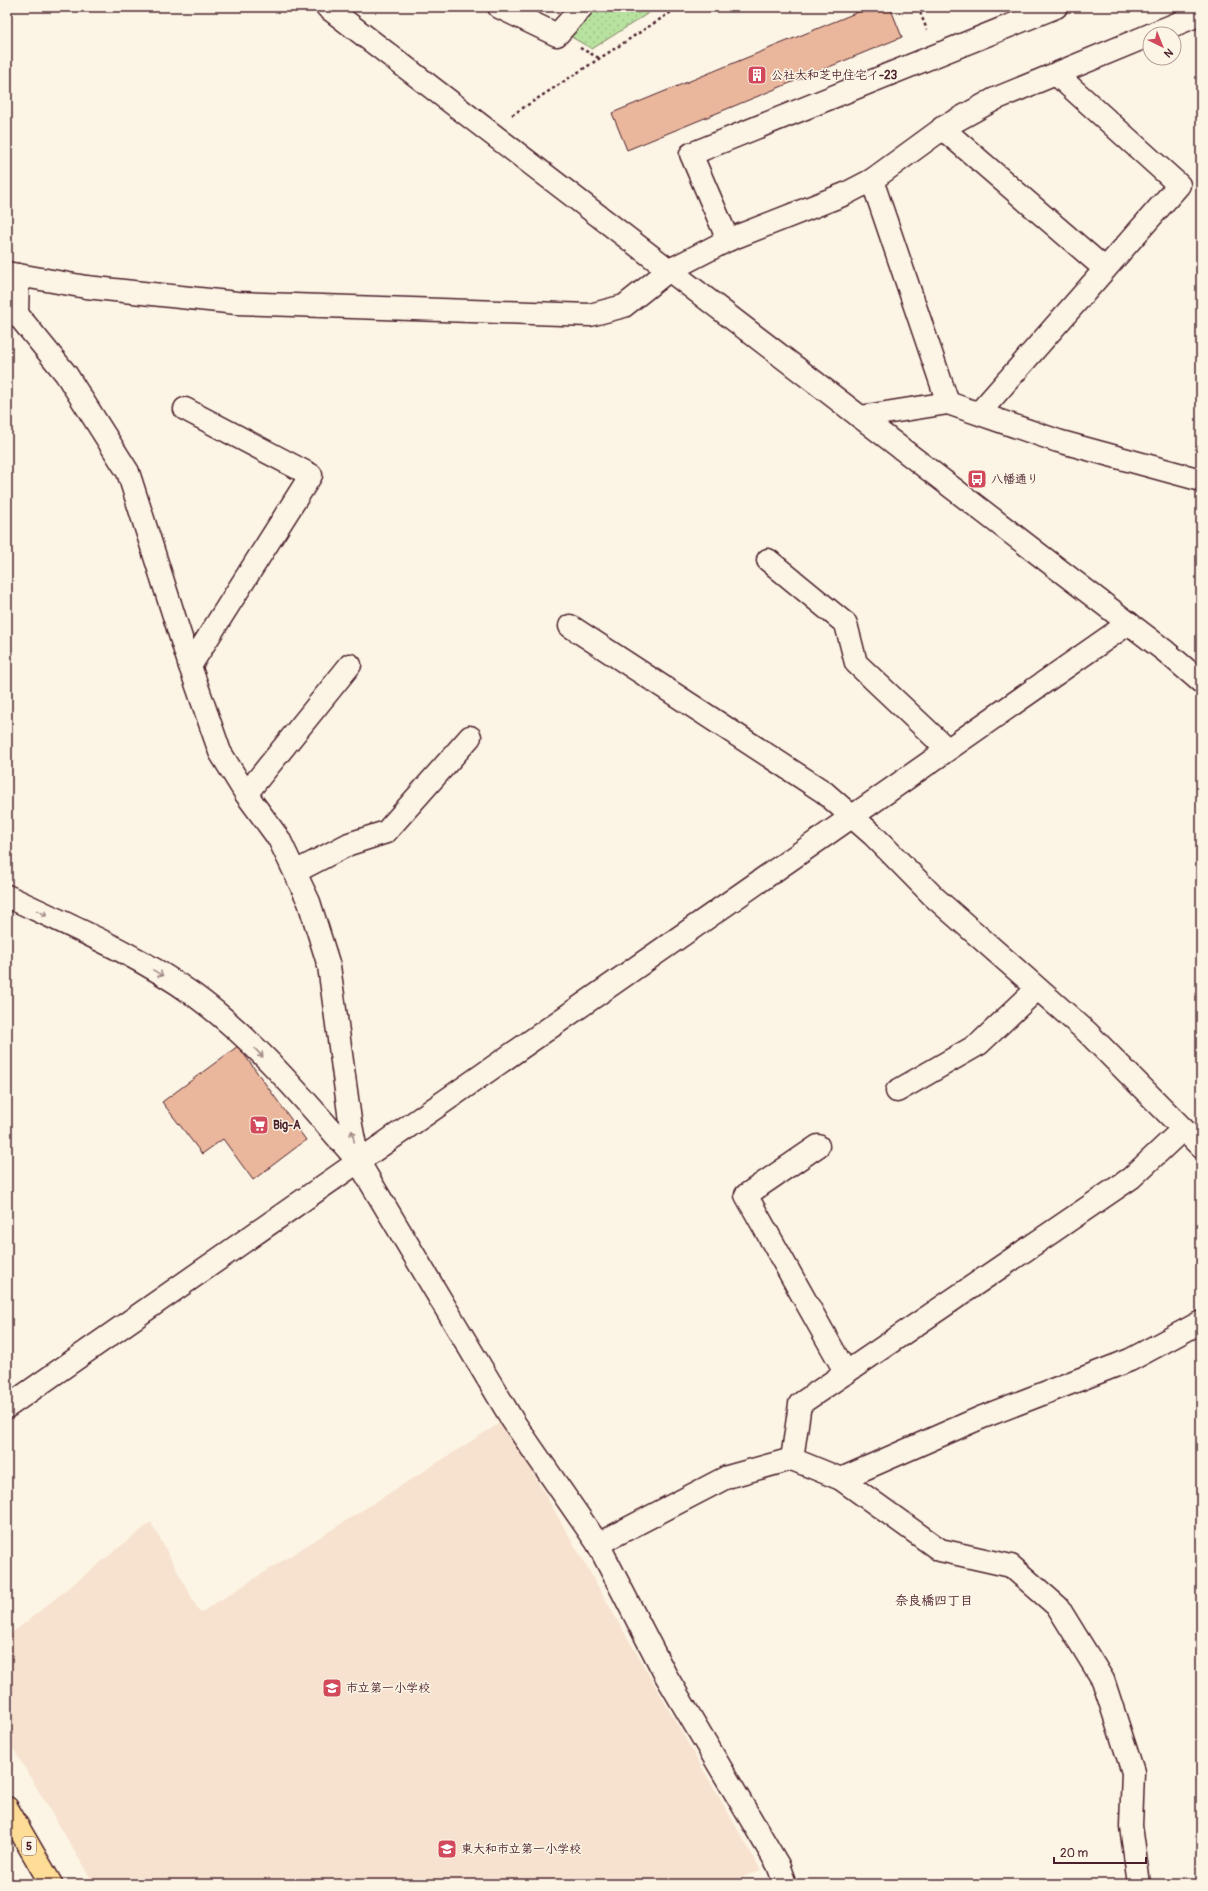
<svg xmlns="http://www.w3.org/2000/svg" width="1208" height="1891" font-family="Pangolin,'Klee One',sans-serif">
<defs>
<pattern id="park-dots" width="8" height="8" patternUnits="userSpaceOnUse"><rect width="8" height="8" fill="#b8e29f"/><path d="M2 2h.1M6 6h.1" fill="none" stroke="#a0c189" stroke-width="1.8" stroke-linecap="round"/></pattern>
</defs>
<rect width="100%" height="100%" fill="#fcf5e5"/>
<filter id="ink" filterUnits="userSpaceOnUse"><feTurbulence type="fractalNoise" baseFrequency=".025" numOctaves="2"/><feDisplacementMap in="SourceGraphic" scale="8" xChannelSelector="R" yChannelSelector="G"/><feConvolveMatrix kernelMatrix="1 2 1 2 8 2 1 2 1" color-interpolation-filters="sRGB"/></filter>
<g filter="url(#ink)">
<polygon fill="#f7e2cf" points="503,1421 761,1870 726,1884 94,1884 7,1738 7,1637 151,1522 200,1613"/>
<polygon fill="url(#park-dots)" stroke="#818065" points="594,7 658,7 592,49 568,35"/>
<g fill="#eab69c" stroke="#4a1f2b">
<polygon points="870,7 890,7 902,37 627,150 612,113"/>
<polygon points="238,1046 306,1140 253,1180 223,1139 202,1154 162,1102"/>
</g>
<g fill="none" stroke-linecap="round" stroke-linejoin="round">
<g stroke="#4a1f2b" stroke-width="25">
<g id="minor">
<polyline points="327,7 1071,579 1165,651 1201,682"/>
<polyline points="499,7 557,35 582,7"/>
<polyline points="1152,34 1201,14"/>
<polyline points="942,128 1105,269"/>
<polyline points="872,180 948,403"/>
<polyline points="728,240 691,154 1056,7"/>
<polyline points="7,273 86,287 237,303 590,315 624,306 668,271 728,240 845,194 872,180 946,126 995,99 1150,35"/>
<polyline points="185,409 311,475 190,666"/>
<polyline points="979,413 1179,185 1056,74"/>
<polyline points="860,417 948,403 1058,441 1201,480"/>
<polyline points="768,560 846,624 856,663 947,749"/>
<polyline points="570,626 824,792 873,835 934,897 1087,1032 1201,1147"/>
<polyline points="246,794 350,665"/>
<polyline points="295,872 349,844 386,832 470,737"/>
<path d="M7,896C70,926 137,954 194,995C257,1041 307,1103 358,1161L350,1120L329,966L309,902L279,839L246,794L220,752L190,666L128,472L66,374L17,314L18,275"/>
<polyline points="897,1091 979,1044 1037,989"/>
<polyline points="818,1146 746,1195 846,1373"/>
<polyline points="358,1161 513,1421 598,1544 665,1674 778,1865 785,1884"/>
<polyline points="7,1407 1129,623"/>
<polyline points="792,1459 800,1404 1131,1178 1183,1129"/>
<polyline points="841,1479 980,1418 1130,1360 1201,1322"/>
<polyline points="598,1544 727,1477 792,1459 841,1479 940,1550 1011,1566 1058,1607 1103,1680 1133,1772 1131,1826 1139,1884"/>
</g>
</g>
<g stroke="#4a1f2b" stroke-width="25">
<polyline id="major" points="7,1808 51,1884"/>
</g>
<g stroke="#4a1f2b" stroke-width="2.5" stroke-dasharray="3 3" stroke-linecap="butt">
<polyline points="918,7 927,30"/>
<polyline points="580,48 599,58"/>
<polyline points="512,115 679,7"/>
</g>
<use href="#minor" stroke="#fcf5e5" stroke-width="22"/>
<use href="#major" stroke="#fedd96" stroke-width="22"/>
</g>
<defs><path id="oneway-shaft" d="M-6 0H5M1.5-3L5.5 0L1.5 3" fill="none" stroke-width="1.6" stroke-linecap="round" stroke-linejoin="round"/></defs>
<g stroke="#a38a88">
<use href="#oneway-shaft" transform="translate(42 913) rotate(26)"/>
<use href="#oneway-shaft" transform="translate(158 973) rotate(31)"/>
<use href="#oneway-shaft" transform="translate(259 1053) rotate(47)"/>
<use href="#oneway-shaft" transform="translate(353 1136) rotate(-102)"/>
</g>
</g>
<defs>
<g id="building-square" transform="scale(1)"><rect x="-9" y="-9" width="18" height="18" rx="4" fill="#d1495b" stroke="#fcf5e5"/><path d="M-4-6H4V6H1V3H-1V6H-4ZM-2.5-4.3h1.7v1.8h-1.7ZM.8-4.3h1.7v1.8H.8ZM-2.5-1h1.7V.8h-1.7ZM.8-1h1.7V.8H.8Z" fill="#fff"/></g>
<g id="bus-square" transform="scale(1)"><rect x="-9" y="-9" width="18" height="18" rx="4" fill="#d1495b" stroke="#fcf5e5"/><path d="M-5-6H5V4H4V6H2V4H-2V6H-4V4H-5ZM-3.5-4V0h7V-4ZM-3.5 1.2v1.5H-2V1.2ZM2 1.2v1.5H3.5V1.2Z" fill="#fff"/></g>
<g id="supermarket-square" transform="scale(1)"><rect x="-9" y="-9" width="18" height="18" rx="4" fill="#d1495b" stroke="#fcf5e5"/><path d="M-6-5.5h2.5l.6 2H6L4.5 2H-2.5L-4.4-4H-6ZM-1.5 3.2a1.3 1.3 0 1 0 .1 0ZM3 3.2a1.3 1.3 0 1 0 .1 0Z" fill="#fff"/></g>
<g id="school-square" transform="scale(1)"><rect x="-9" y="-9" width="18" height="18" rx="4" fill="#d1495b" stroke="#fcf5e5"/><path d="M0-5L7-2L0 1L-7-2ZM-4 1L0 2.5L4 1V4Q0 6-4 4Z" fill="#fff"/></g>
</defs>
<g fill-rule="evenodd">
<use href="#building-square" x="757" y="75"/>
<use href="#bus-square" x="977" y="479"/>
<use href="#supermarket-square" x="259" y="1125"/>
<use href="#school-square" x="332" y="1688"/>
<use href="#school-square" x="447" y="1849"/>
</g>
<g text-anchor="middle" stroke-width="3" stroke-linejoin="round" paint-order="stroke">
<rect fill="#fcf5e5" stroke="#7f5f63" stroke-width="1" x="22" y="1837" width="14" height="18" rx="3"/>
<g font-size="11" font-weight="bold" fill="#4a1f2b">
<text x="29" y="1850">5</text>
</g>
<g font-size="12" font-weight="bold" fill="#4a1f2b" stroke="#fcf5e5" text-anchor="start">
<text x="771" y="79">公社大和芝中住宅イ-23</text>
<text x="991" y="483">八幡通り</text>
<text x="273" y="1129">Big-A</text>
<text x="346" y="1692">市立第一小学校</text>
<text x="461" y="1853">東大和市立第一小学校</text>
</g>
<g font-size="13" font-weight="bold" fill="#4a1f2b" stroke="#fcf5e5">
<text x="934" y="1605">奈良橋四丁目</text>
</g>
</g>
<rect width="1208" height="1891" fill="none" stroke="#fcf5e5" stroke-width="24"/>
<rect x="12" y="12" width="1184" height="1867" fill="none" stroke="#4a1f2b" stroke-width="1.5" filter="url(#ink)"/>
<g transform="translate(1162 46) rotate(137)"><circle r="19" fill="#fcf5e5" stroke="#b59f9b"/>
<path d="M0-3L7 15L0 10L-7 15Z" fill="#d1495b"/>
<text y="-6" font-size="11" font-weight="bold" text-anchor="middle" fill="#4a1f2b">N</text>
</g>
<path d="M1054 1857v6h92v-6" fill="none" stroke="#4a1f2b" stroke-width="2"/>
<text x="1060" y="1857" font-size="12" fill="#4a1f2b" stroke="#fcf5e5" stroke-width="3" paint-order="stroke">20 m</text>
</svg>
